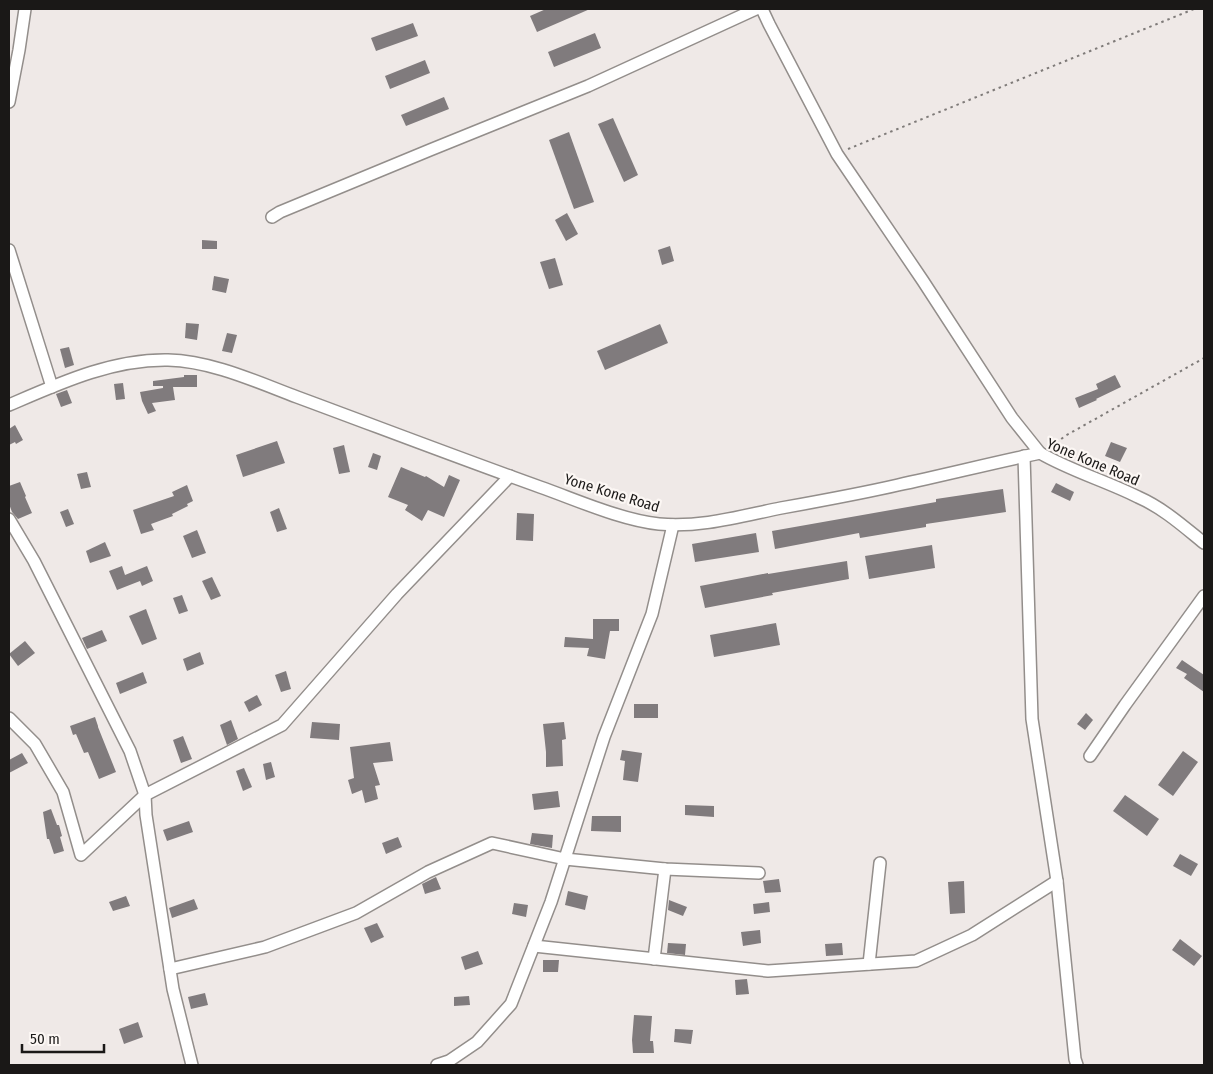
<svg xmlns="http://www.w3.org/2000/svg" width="1213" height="1074" font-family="'Fira Sans Condensed',sans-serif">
<rect width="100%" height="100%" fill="#efe9e7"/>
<g fill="#807b7d">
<polygon points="546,9 590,9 537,32 530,16"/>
<polygon points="413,23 418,36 376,51 371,38"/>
<polygon points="595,33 601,48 554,67 548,52"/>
<polygon points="425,60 430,73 390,89 385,76"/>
<polygon points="444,97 449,109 406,126 401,115"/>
<polygon points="613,118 638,175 624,182 598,124"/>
<polygon points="569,132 594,202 574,209 549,140"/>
<polygon points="567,213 578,234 566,241 555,220"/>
<polygon points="202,240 217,241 217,249 202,249"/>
<polygon points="670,246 674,261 662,265 658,250"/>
<polygon points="555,258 563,285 549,289 540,262"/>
<polygon points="214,276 229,279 226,293 212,290"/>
<polygon points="186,323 199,324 197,340 185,338"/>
<polygon points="660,324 668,343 605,370 597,351"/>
<polygon points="227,333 237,335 232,353 222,351"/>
<polygon points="69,347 74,365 65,368 60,349"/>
<polygon points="184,375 197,375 197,387 173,387 175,400 152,403 156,411 148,414 142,401 140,392 163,388 163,386 153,386 153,381 184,377"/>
<polygon points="1115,375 1121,387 1096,399 1097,400 1079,408 1075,398 1098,389 1096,384"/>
<polygon points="123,383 125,399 116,400 114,384"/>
<polygon points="67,390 72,403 61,407 56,394"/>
<polygon points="15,425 23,440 16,444 15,442 9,445 9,429"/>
<polygon points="277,441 285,463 243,477 236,455"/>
<polygon points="1111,442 1127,448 1120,462 1105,456"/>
<polygon points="344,445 350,472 339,474 333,448"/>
<polygon points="373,453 381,456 377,470 368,467"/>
<polygon points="401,467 425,477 426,476 444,487 449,475 460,480 444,517 428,510 422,521 405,510 408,505 388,497"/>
<polygon points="87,472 91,487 81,489 77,474"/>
<polygon points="20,482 26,496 25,497 32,513 18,519 12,512 9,504 9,486"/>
<polygon points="1056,483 1074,492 1070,501 1051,492"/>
<polygon points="187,485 193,501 187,504 188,506 172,514 173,516 151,524 154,530 141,534 133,510 174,496 172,492"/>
<polygon points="1003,489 1006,512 926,524 926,527 860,538 859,533 775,549 772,531 936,502 936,499"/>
<polygon points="279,508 287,529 277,532 270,512"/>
<polygon points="68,509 74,524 66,527 60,512"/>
<polygon points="517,513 534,514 533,541 516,540"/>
<polygon points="197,530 206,553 192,558 183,536"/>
<polygon points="756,533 759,552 695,562 692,544"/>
<polygon points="105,542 111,556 90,563 86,551"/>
<polygon points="932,545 935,568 869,579 865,556"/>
<polygon points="847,561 849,579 772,593 773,595 705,608 700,586 768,573 768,574"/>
<polygon points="122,566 125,575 147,566 153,581 142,586 140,581 117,590 109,571"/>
<polygon points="212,577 221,596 211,600 202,581"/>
<polygon points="182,595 188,611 179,614 173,598"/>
<polygon points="146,609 157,639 142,645 129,616"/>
<polygon points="593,619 619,619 619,631 610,631 605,659 587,656 589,648 564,647 565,637 593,639"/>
<polygon points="776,623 780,645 714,657 710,635"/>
<polygon points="102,630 107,641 87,649 82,638"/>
<polygon points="25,641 35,653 18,666 9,654"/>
<polygon points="200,652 204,664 187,671 183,659"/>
<polygon points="1182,660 1204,675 1204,692 1184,678 1187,674 1176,668"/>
<polygon points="286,671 291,689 281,692 275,675"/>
<polygon points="143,672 147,683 120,694 116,683"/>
<polygon points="257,695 262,705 249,712 244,702"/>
<rect x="634" y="704" width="24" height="14"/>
<polygon points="1086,713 1093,720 1085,730 1077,724"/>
<polygon points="95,717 98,726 98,727 116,772 99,779 88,752 84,753 76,734 73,735 70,726"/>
<polygon points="231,720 238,739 227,745 220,725"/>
<polygon points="312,722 340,724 339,740 310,738"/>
<polygon points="564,722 566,739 562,740 563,766 546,767 546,752 543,724"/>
<polygon points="183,736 192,759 181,763 173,740"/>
<polygon points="390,742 393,761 373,763 380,785 375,786 378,799 365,803 362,790 352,794 348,780 354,778 350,747"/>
<polygon points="622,750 642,753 638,782 623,780 625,761 620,760"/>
<polygon points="1183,751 1198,762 1173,796 1158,785"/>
<polygon points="22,753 28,763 9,773 9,760"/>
<polygon points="271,762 275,777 266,780 263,764"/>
<polygon points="244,768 252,787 243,791 236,771"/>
<polygon points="558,791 560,807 534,810 532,794"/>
<polygon points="1125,795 1159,819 1147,836 1113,811"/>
<polygon points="685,805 714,806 714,817 685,815"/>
<polygon points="51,809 57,825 59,825 62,836 60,837 64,851 54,854 49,839 47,839 43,812"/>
<polygon points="592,816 621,816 621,832 591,831"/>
<polygon points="189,821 193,832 167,841 163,830"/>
<polygon points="532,833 553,835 552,848 530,844"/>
<polygon points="398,837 402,847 386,854 382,843"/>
<polygon points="1180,854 1198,864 1191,876 1173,866"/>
<polygon points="436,877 441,889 425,894 422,884"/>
<polygon points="779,879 781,892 765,893 763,881"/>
<polygon points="964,881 965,913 950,914 948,882"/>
<polygon points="568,891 588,896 585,910 565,905"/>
<polygon points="126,896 130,906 113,911 109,902"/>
<polygon points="194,899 198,909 172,918 169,908"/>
<polygon points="669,900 687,907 683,916 668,910"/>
<polygon points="769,902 770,912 754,914 753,904"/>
<polygon points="514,903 528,905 526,917 512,914"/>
<polygon points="377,923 384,937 371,943 364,928"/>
<polygon points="760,930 761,943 743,946 741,932"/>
<polygon points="1180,939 1202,956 1194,966 1172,950"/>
<polygon points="668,943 686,944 685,955 667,953"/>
<polygon points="842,943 843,955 826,956 825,944"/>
<polygon points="478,951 483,964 465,970 461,957"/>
<polygon points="543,960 559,960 558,972 543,972"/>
<polygon points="747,979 749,994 736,995 735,980"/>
<polygon points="205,993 208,1005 191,1009 188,997"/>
<polygon points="469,996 470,1005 454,1006 454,997"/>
<polygon points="634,1015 652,1016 650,1041 653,1041 654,1053 633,1053 632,1040"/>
<polygon points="138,1022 143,1037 124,1044 119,1029"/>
<polygon points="675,1029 693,1030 691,1044 674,1042"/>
</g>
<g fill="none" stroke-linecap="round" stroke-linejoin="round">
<g stroke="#938e8b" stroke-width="14">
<g id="minor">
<polyline points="762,9 769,24 837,154 923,281 1012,418 1040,453"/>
<polyline points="9,102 19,50 25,9"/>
<polyline points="272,217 280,212 430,150 588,86 756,9"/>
<polyline points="9,250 52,387"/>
<path d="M9,405C60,383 112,359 168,360C212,361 257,382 297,397C378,427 459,458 540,487C577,500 621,520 659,524C700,528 741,516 781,508C820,501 859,494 898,485C945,475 992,463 1040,453C1071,471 1106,481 1138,497C1163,508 1183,526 1204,543"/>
<polyline points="1024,456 1032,719 1057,881 1075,1059 1077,1065"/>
<polyline points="9,519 34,561 130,751 145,795 146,815 173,989 192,1065"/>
<polyline points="9,718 35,744 63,792 81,855 145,795 282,725 397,594 510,476"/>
<polyline points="1090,756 1125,705 1204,596"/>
<polyline points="534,946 768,971 916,961 972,935 1057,881"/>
<polyline points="654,959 665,869"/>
<polyline points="869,964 880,863"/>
<polyline points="170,969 265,947 356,913 428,872 492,843 565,859 665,869 759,873"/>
<polyline points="437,1065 449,1061 477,1042 511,1004 551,902 604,737 652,614 673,525"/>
</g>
</g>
<g stroke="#7f7b79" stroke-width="2" stroke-dasharray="2.5 4" stroke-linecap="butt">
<polyline points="848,149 1194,9"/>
<polyline points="1051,447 1065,436 1204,358"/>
</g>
<use href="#minor" stroke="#fff" stroke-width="11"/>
</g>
<g text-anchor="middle" stroke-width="4.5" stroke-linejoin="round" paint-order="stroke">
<g font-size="15" fill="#1a1817" stroke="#fcf7f4">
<text transform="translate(1093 462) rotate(23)" y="5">Yone Kone Road</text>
<text transform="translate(612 493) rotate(17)" y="5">Yone Kone Road</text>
</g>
</g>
<rect width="1213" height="1074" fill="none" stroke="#1a1817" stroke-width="20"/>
<path d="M22 1044v8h82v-8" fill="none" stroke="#1a1817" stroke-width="2.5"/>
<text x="30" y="1044" font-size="15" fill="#1a1817" stroke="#fcf7f4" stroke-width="4" paint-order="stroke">50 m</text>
</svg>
